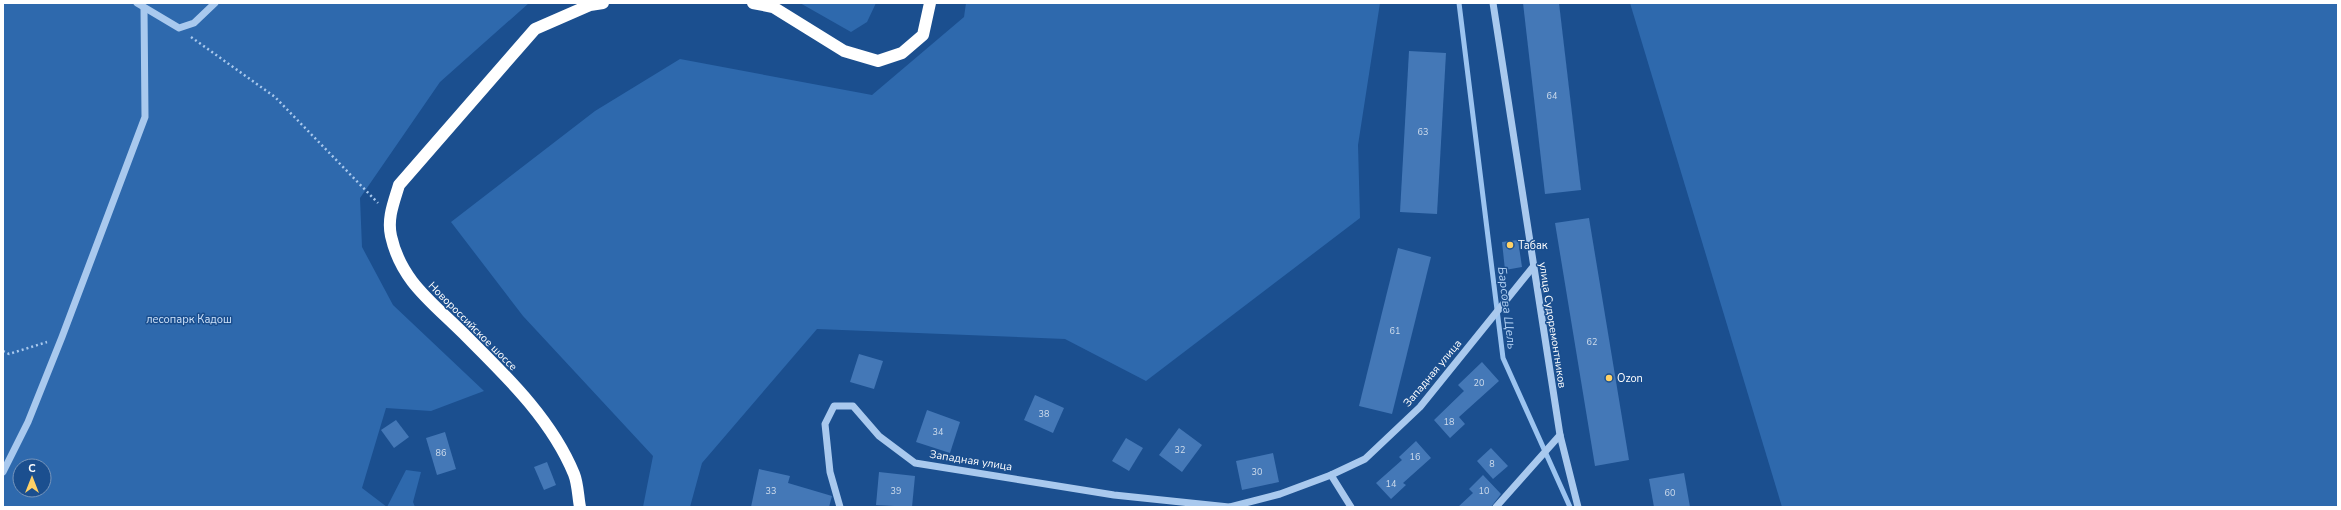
<svg xmlns="http://www.w3.org/2000/svg" width="2341" height="510" font-family="'Nunito Sans',sans-serif">
<rect width="100%" height="100%" fill="#1b4f8f"/>
<g fill="#2e69ad" fill-rule="evenodd">
<path d="M3,3H529L440,82L360,198L362,247L393,305L484,391L431,411L386,408L362,488L387,507L406,470L421,472L413,502L415,507H3ZM20,466H44V490H20Z"/>
<polygon points="800,3 876,3 867,22 851,32"/>
<polygon points="966,3 1380,3 1358,145 1360,218 1146,381 1065,339 817,329 702,463 690,507 643,507 653,456 523,316 451,222 595,111 680,59 872,95 964,17"/>
<polygon points="1630,3 2338,3 2338,507 1782,507"/>
</g>
<g fill="none" stroke-linecap="round" stroke-linejoin="round">
<polyline stroke="#9cc4f0" stroke-width="5" points="1459,3 1503,358 1570,507"/>
</g>
<g fill="#4478b7">
<polygon points="1523,3 1559,3 1581,190 1545,194"/>
<polygon points="1409,51 1446,53 1437,214 1400,212"/>
<polygon points="1589,218 1629,460 1595,466 1555,223"/>
<polygon points="1518,240 1522,267 1505,270 1502,242"/>
<polygon points="1398,248 1431,257 1392,414 1359,406"/>
<polygon points="859,354 883,361 874,389 850,382"/>
<polygon points="1482,362 1499,381 1459,417 1465,424 1450,438 1434,420 1464,391 1458,385"/>
<polygon points="1035,395 1064,408 1053,433 1024,420"/>
<polygon points="927,410 960,422 950,453 916,442"/>
<polygon points="396,420 409,437 394,448 381,430"/>
<polygon points="1179,428 1202,445 1182,472 1159,455"/>
<polygon points="445,432 456,469 437,475 426,438"/>
<polygon points="1126,438 1143,448 1129,471 1112,461"/>
<polygon points="1416,441 1431,458 1403,483 1406,485 1391,499 1376,483 1402,460 1399,457"/>
<polygon points="1491,448 1508,466 1493,479 1477,461"/>
<polygon points="1273,453 1279,482 1242,490 1236,461"/>
<polygon points="547,462 556,485 544,490 534,467"/>
<polygon points="759,469 790,476 788,483 832,496 829,507 751,507"/>
<polygon points="879,472 915,476 912,507 876,505"/>
<polygon points="1684,473 1690,507 1654,507 1649,479"/>
<polygon points="1483,475 1501,494 1491,507 1458,507 1473,493 1469,489"/>
</g>
<g fill="none" stroke-linecap="round" stroke-linejoin="round">
<g stroke="#a9c9ee" stroke-width="2.5" stroke-dasharray="2 3" stroke-linecap="butt">
<polyline points="191,37 275,97 378,203"/>
<polyline points="3,351 9,354 47,342"/>
</g>
<g stroke="#a9c9ee" stroke-width="7">
<polyline points="137,3 179,28 194,23 215,3"/>
<polyline points="1493,3 1560,435 1578,507"/>
<polyline points="3,472 28,422 62,337 145,117 144,8"/>
<polyline points="1331,475 1351,507"/>
<polyline points="840,507 830,472 825,424 834,406 853,406 879,436 915,463 1114,495 1229,507"/>
<polyline points="1230,507 1280,494 1331,475 1365,459 1420,407 1533,267"/>
<polyline points="1496,507 1560,435"/>
</g>
<g stroke="#fff" stroke-width="12">
<polyline points="753,3 773,7 844,51 878,61 902,53 923,35 930,3"/>
<path d="M580,507C578,497 578,484 574,474C551,418 504,374 462,332C432,302 401,281 391,236C387,218 394,202 399,185L535,29L590,5L603,3"/>
</g>
</g>
<g fill="#ffd166" stroke="#1b4f8f" stroke-width="1.5">
<circle cx="1510" cy="245" r="4"/>
<circle cx="1609" cy="378" r="4"/>
</g>
<g text-anchor="middle" stroke-width="3" stroke-linejoin="round" paint-order="stroke">
<g font-size="9" fill="#d0dded">
<text x="1552" y="99">64</text>
<text x="1423" y="135">63</text>
<text x="1395" y="334">61</text>
<text x="1592" y="345">62</text>
<text x="1479" y="386">20</text>
<text x="1044" y="417">38</text>
<text x="1449" y="425">18</text>
<text x="938" y="435">34</text>
<text x="1180" y="453">32</text>
<text x="441" y="456">86</text>
<text x="1415" y="460">16</text>
<text x="1492" y="467">8</text>
<text x="1257" y="475">30</text>
<text x="1391" y="487">14</text>
<text x="771" y="494">33</text>
<text x="896" y="494">39</text>
<text x="1484" y="494">10</text>
<text x="1670" y="496">60</text>
</g>
<g font-size="11" fill="#fff" stroke="#1b4f8f" text-anchor="start">
<text x="1518" y="249">Табак</text>
<text x="1617" y="382">Ozon</text>
</g>
<g font-size="11" fill="#cfe3fa" stroke="#1b4f8f">
<text x="189" y="323">лесопарк Кадош</text>
</g>
<g font-size="11" fill="#fff" stroke="#1b4f8f">
<text transform="translate(1553 325) rotate(81)" y="4">улица Судоремонтников</text>
<text transform="translate(473 326) rotate(45)" y="4">Новороссийское шоссе</text>
<text transform="translate(1432 373) rotate(-50)" y="4">Западная улица</text>
<text transform="translate(971 460) rotate(9)" y="4">Западная улица</text>
</g>
<g font-size="12" font-style="italic" fill="#b5d3f5" stroke="#1b4f8f">
<text transform="translate(1507 308) rotate(83)" y="4">Барсова Щель</text>
</g>
</g>
<rect width="2341" height="510" fill="none" stroke="#ffffff" stroke-width="8"/>
<g transform="translate(32 478)"><circle r="19" fill="#1b4f8f" stroke="#7695bc"/>
<path d="M0-3L7 15L0 10L-7 15Z" fill="#ffd166"/>
<text y="-6" font-size="11" font-weight="bold" text-anchor="middle" fill="#ffffff">С</text>
</g>
</svg>
